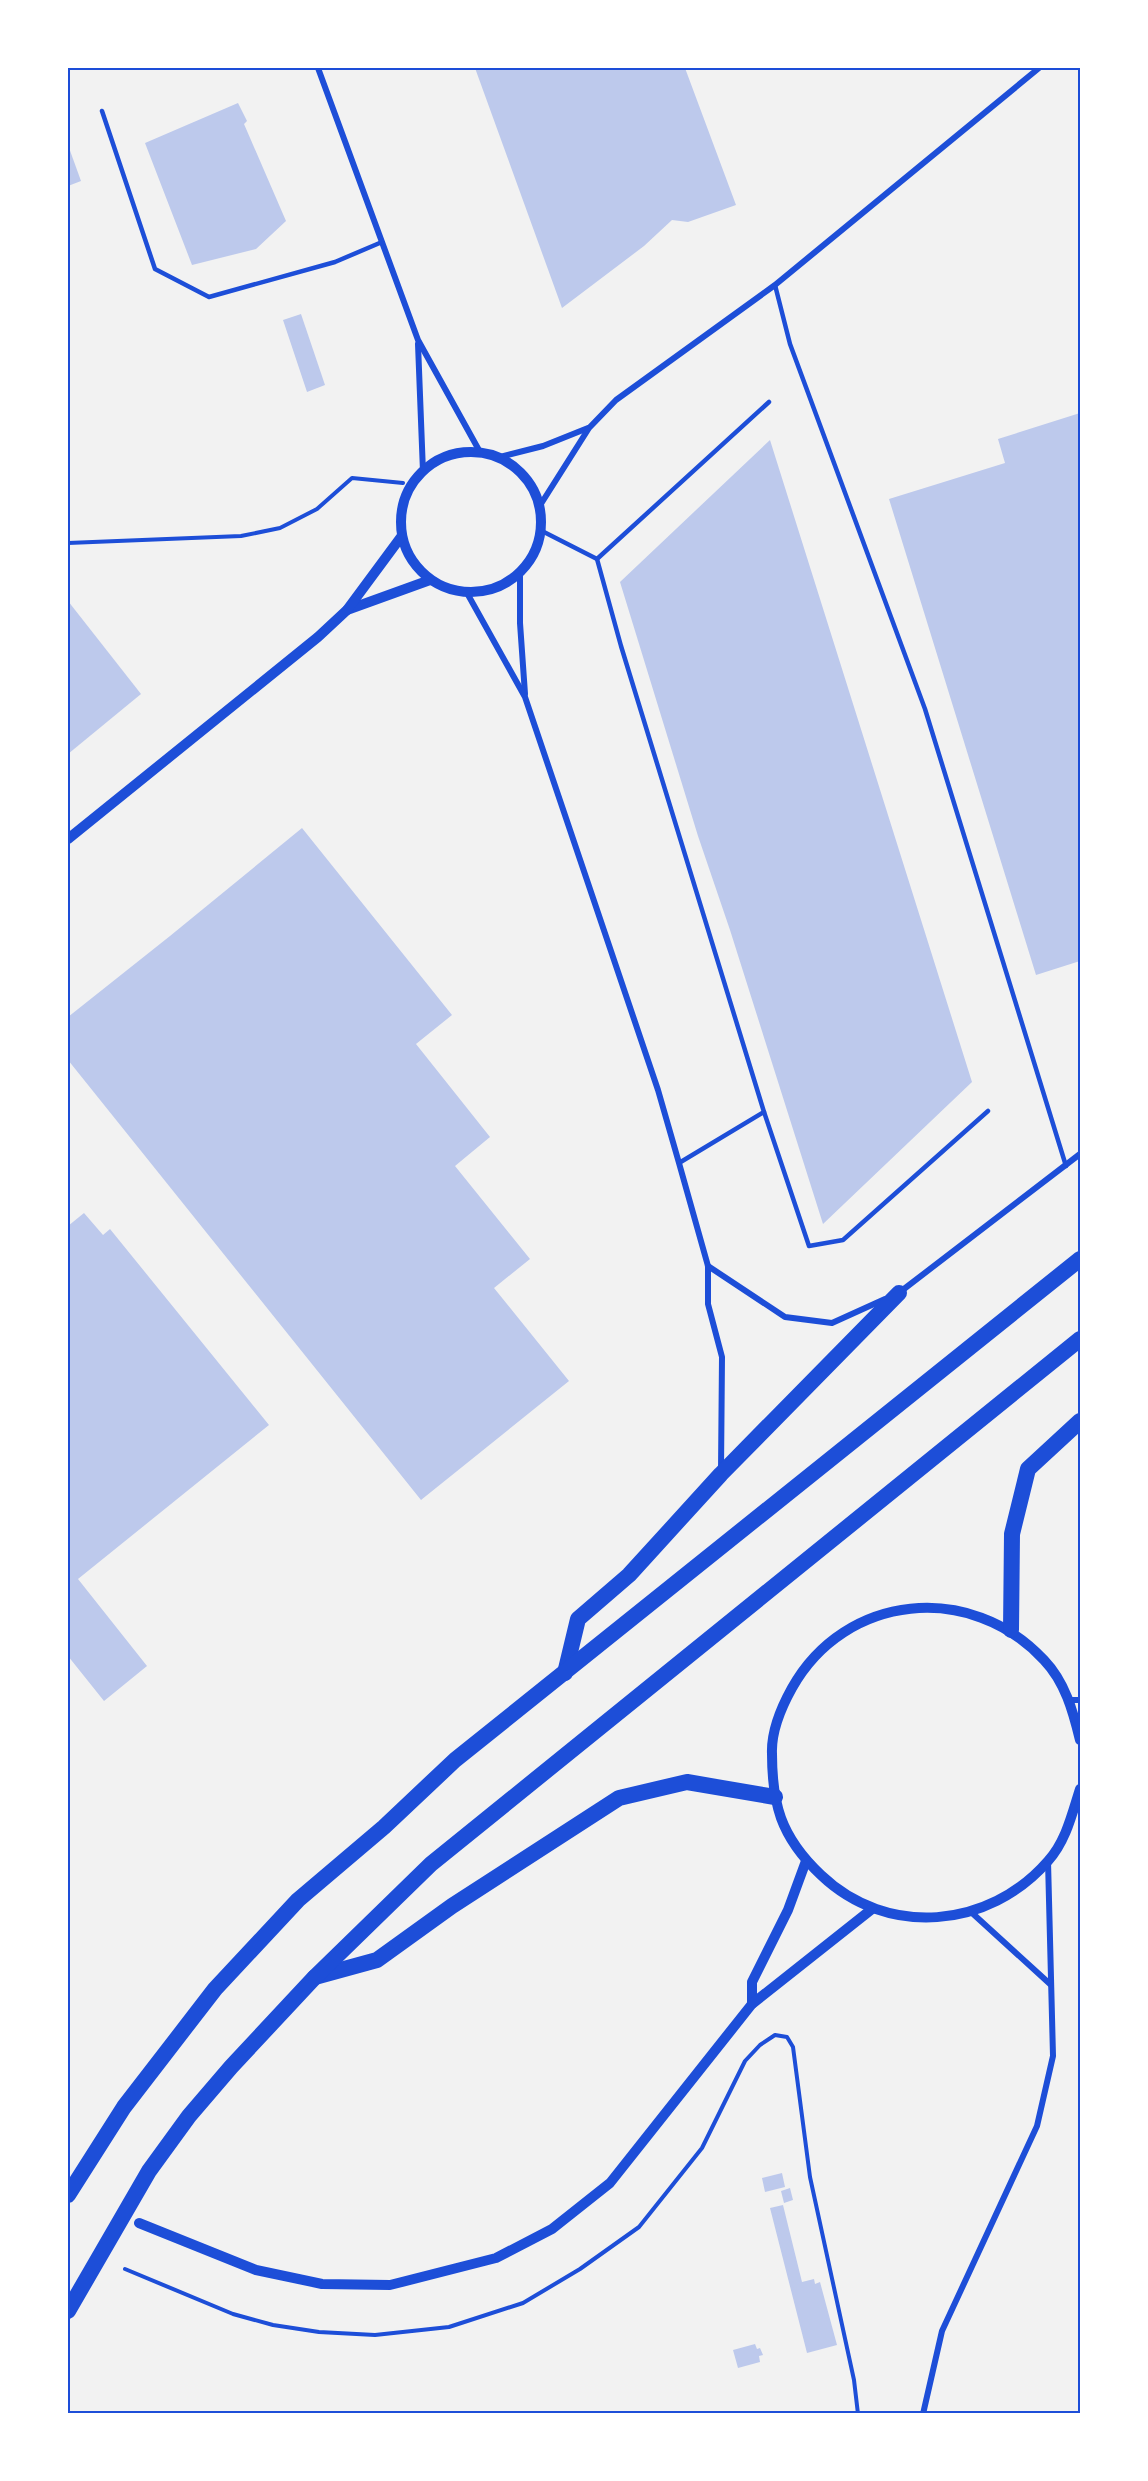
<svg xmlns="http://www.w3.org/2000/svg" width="1148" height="2481" font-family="'IBM Plex Sans',sans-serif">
<rect width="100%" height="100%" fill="#f2f2f2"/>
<g fill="#bdc9ec">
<polygon points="475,68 685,68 736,205 688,222 672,220 644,246 562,308"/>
<polygon points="238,103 247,121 244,124 286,221 256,249 192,265 145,143"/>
<polygon points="68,145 81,181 68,186"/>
<polygon points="301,314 325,385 307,392 283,320"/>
<polygon points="1080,413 1080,961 1036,975 889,499 1005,463 998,439"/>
<polygon points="770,440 972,1082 823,1224 730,930 698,836 620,582"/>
<polygon points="68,601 141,694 68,754"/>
<polygon points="302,828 452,1015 416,1044 490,1137 455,1166 530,1259 494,1288 569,1381 421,1500 68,1060 68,1017 170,936"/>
<polygon points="84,1213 103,1235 110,1229 269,1425 78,1579 147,1666 104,1701 68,1656 68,1226"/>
<polygon points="782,2173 785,2187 765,2192 762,2178"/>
<polygon points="790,2188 793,2200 784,2203 781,2191"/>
<polygon points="783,2205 802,2282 814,2279 815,2284 820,2282 837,2345 807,2353 770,2208"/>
<polygon points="755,2344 757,2349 760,2348 763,2355 759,2356 760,2362 738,2368 733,2350"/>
</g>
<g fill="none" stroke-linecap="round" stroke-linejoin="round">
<g stroke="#1d4ed8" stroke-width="4">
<polyline points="68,543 241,536 280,528 317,509 352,478 403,483"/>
<polyline points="125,2269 233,2314 273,2325 319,2332 375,2335 449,2327 523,2303 580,2269 639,2227 702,2148 745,2061 760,2045 775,2035 787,2037 793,2047 810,2177 854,2380 858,2414"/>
</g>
<g stroke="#1d4ed8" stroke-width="4.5">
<polyline points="102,111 155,269 209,297 335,262 382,242"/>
<polyline points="775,285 790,344 925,709 1066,1166"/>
<polyline points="540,530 597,559 621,646 764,1112 679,1163"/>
<polyline points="597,559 769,402"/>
<polyline points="764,1112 809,1246 843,1240 988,1111"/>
</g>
<g stroke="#1d4ed8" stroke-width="6">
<polyline points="318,68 418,340 480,452"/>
<polyline points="418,344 423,472"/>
<polyline points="500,457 543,446 588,428"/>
<polyline points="539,507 589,428 616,400 775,285 1039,68"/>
<polyline points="520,572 520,623 525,694"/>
<polyline points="467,593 525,697 658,1090 679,1163 708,1266 708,1304 722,1357 721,1470"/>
<polyline points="708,1266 785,1317 832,1323 885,1299"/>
<polyline points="900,1292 1080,1154"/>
<polyline points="1070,1700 1080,1700"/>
<polyline points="971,1912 1050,1984"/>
<polyline points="923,2414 942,2331 1037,2126 1053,2056 1048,1861"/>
</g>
<g stroke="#1d4ed8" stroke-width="10">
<circle cx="471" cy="522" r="70"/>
<polyline points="347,610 430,580"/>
<polyline points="68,839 318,637 347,610 401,537"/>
<path d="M1080,1740C1073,1711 1065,1682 1044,1660C971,1581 845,1593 792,1688C782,1706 771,1732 772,1754C772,1775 774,1798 781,1818C789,1840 804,1859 821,1875C887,1938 989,1929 1048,1861C1066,1841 1072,1814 1080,1789"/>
<polyline points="752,2004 752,1982 788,1910 806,1861"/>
<polyline points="139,2223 256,2270 322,2284 390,2285 496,2258 552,2229 610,2183 752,2004 872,1909"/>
</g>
<g stroke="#1d4ed8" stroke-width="16">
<polyline points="1011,1630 1012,1534 1028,1469 1080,1421"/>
<polyline points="565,1673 578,1619 629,1575 721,1474 899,1293"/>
<polyline points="315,1977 377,1960 452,1906 619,1798 687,1782 775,1797"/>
<polyline points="68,2195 124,2107 215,1989 298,1900 384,1827 455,1760 1080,1259"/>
<polyline points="68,2311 149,2171 189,2116 231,2067 314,1978 431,1864 1080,1339"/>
</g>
</g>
<rect width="1148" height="2481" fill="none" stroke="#ffffff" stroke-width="138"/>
<rect x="69" y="69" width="1010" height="2343" fill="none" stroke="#1d4ed8" stroke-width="2"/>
</svg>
